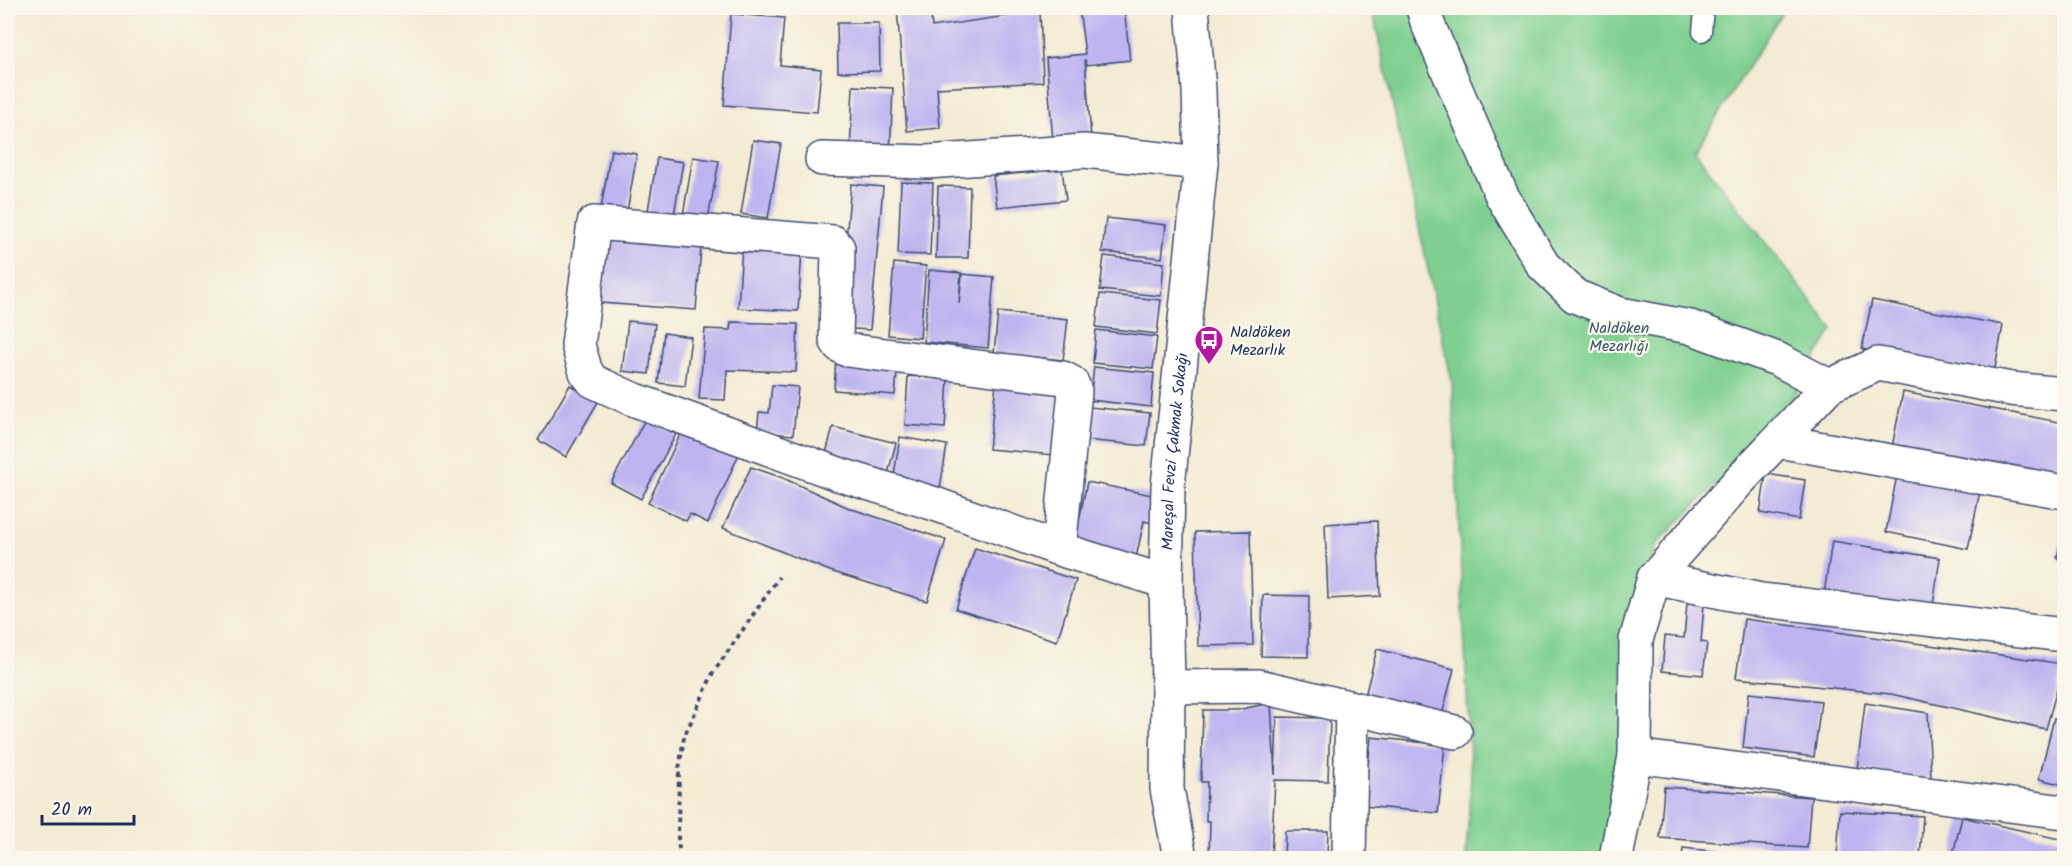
<svg xmlns="http://www.w3.org/2000/svg" width="2072" height="866" font-family="Kalam,sans-serif">
<rect width="100%" height="100%" fill="#fbf7ec"/>
<filter id="ink" filterUnits="userSpaceOnUse"><feTurbulence type="fractalNoise" baseFrequency=".0167" numOctaves="2"/><feDisplacementMap in="SourceGraphic" scale="12" xChannelSelector="R" yChannelSelector="G"/><feConvolveMatrix kernelMatrix="1 2 1 2 8 2 1 2 1" color-interpolation-filters="sRGB"/></filter>
<filter id="wash" filterUnits="userSpaceOnUse"><feTurbulence type="fractalNoise" baseFrequency=".008" numOctaves="4" result="noise"/><feDisplacementMap in="SourceGraphic" scale="24" xChannelSelector="R" yChannelSelector="G"/><feGaussianBlur stdDeviation="1.35" result="paint"/><feColorMatrix in="noise" values="0 0 0 0 0 0 0 0 0 0 0 0 0 0 0 0 0 1.4 0 .05"/><feComposite in="paint" operator="in"/></filter>
<g filter="url(#wash)">
<rect width="100%" height="100%" fill="#f4ebd4"/>
<polygon fill="#7fd090" stroke="#4d8077" stroke-width="1.5" points="1372,8 1785,8 1695,152 1833,329 1778,422 1655,546 1611,858 1466,858 1471,778 1452,382"/>
<g id="blocks">
<g fill="#beb5f0">
<polygon points="897,8 930,8 932,27 1040,11 1043,82 937,88 940,128 907,131"/>
<polygon points="1079,8 1124,8 1130,60 1086,65 1085,59 1091,138 1053,141 1046,58 1085,54"/>
<polygon points="731,14 784,18 780,65 821,69 817,112 724,105"/>
<polygon points="837,23 879,23 880,71 838,72"/>
<polygon points="853,86 893,88 890,155 850,153"/>
<polygon points="753,140 781,144 768,218 741,214"/>
<polygon points="611,150 637,154 627,212 601,208"/>
<polygon points="693,157 719,161 708,219 683,215"/>
<polygon points="657,158 683,162 673,221 647,216"/>
<polygon points="1062,169 1066,200 997,207 993,176"/>
<polygon points="901,182 933,183 930,255 898,254"/>
<polygon points="851,184 883,187 870,330 838,328"/>
<polygon points="938,186 970,187 968,258 936,258"/>
<polygon points="1106,218 1166,225 1162,258 1102,252"/>
<polygon points="605,241 701,248 696,310 600,303"/>
<polygon points="742,247 802,251 798,311 738,308"/>
<polygon points="1104,256 1164,263 1161,296 1100,290"/>
<polygon points="894,263 926,266 920,338 888,335"/>
<polygon points="929,270 961,273 959,304 962,274 994,277 988,348 924,342"/>
<polygon points="1100,294 1161,300 1157,334 1096,327"/>
<polygon points="1872,300 2003,325 1994,374 1862,349"/>
<polygon points="998,312 1068,319 1063,360 994,353"/>
<polygon points="628,321 655,324 649,374 622,371"/>
<polygon points="731,322 798,324 796,372 727,370 725,400 699,399 705,329 730,330"/>
<polygon points="1096,330 1157,337 1153,369 1093,363"/>
<polygon points="664,333 691,337 685,386 658,383"/>
<polygon points="836,357 898,362 895,395 834,390"/>
<polygon points="1094,367 1154,373 1151,407 1090,400"/>
<polygon points="908,376 948,379 945,428 905,425"/>
<polygon points="996,383 1060,389 1054,455 989,449"/>
<polygon points="570,385 598,402 566,457 538,440"/>
<polygon points="772,385 798,387 793,435 757,432 759,412 769,413"/>
<polygon points="1903,392 2064,423 2064,481 1892,447"/>
<polygon points="1089,407 1150,413 1146,446 1085,440"/>
<polygon points="646,418 676,434 641,499 611,483"/>
<polygon points="833,427 896,443 887,477 824,461"/>
<polygon points="682,431 739,454 708,523 690,514 686,521 648,503"/>
<polygon points="900,437 947,445 939,495 892,488"/>
<polygon points="751,467 783,478 849,508 946,540 927,601 830,571 723,528"/>
<polygon points="1766,474 1805,480 1799,520 1760,513"/>
<polygon points="1897,475 1980,491 1968,549 1886,532"/>
<polygon points="1087,482 1162,497 1156,524 1144,521 1136,558 1074,545"/>
<polygon points="1377,521 1380,596 1328,599 1325,524"/>
<polygon points="2063,528 2064,528 2064,560 2057,558"/>
<polygon points="1250,531 1253,645 1198,646 1195,532"/>
<polygon points="1832,541 1940,558 1932,612 1824,594"/>
<polygon points="975,548 1076,580 1057,641 956,609"/>
<polygon points="1263,595 1309,596 1308,657 1261,656"/>
<polygon points="1687,603 1704,604 1701,642 1707,643 1703,675 1662,671 1665,636 1684,638"/>
<polygon points="1744,619 2064,664 2046,729 1891,694 1736,678"/>
<polygon points="1377,649 1454,669 1442,715 1365,696"/>
<polygon points="1749,693 1821,701 1814,757 1743,748"/>
<polygon points="1271,703 1275,775 1277,717 1330,718 1328,781 1275,780 1271,858 1209,858 1210,821 1206,821 1207,782 1201,782 1203,710 1237,710"/>
<polygon points="1865,703 1928,713 1931,779 1857,770"/>
<polygon points="2054,718 2064,721 2064,785 2039,779"/>
<polygon points="1371,737 1445,745 1438,813 1364,806"/>
<polygon points="1664,787 1811,797 1807,848 1660,838"/>
<polygon points="1840,811 1923,816 1920,858 1837,857"/>
<polygon points="1962,817 2064,840 2064,858 1952,858"/>
<polygon points="1285,831 1328,831 1327,858 1284,858"/>
<polygon points="1683,848 1767,857 1767,858 1682,858"/>
</g>
</g>
</g>
<g filter="url(#ink)">
<use href="#blocks" fill-opacity="0" stroke="#3c4b70" stroke-width="1.5"/>
<g fill="none" stroke-linecap="round" stroke-linejoin="round">
<g stroke="#3c4b70" stroke-width="21">
<polyline id="lane" points="1702,32 1704,8"/>
</g>
<g stroke="#3c4b70" stroke-width="36">
<g id="street">
<polyline points="1423,8 1427,22 1502,196 1543,265 1575,296 1620,314 1690,327 1777,359 1829,386"/>
<polyline points="822,159 927,162 1084,151 1201,163"/>
<polyline points="1778,441 2064,492"/>
<polyline points="1059,549 1075,391 1072,383 1063,378 847,350 840,346 836,340 838,248 833,242 594,223 578,345 586,372 593,381 630,398 838,474 935,504 1059,549 1166,582"/>
<polyline points="1654,578 1761,600 2064,635"/>
<polyline points="1168,687 1259,686 1455,732"/>
<polyline points="1635,756 2064,812"/>
<path id="s1" d="M1180,858L1167,789L1168,687L1166,582L1168,486L1201,163L1199,90L1192,8"/>
<polyline points="1349,858 1352,708"/>
<polyline points="1616,858 1635,756 1636,640 1654,578 1739,481 1829,386 1878,364 2011,389 2064,394"/>
</g>
</g>
<polyline stroke="#3c4b70" stroke-width="4" stroke-dasharray="4.5 4.5" stroke-linecap="butt" points="680,858 678,839 679,770 684,737 713,673 779,577"/>
<use href="#lane" stroke="#fff" stroke-width="18"/>
<use href="#street" stroke="#fff" stroke-width="33"/>
</g>
</g>
<defs>
<g id="bus-pin" transform="scale(1.5)"><path d="M0 17L-7.5 6A9.5 9.5 0 1 1 7.5 6Z" fill="#b5179e" stroke="#fbf7ec"/><path d="M-5-6H5V4H4V6H2V4H-2V6H-4V4H-5ZM-3.5-4V0h7V-4ZM-3.5 1.2v1.5H-2V1.2ZM2 1.2v1.5H3.5V1.2Z" fill="#fff"/></g>
</defs>
<g fill-rule="evenodd">
<use href="#bus-pin" x="1209" y="340"/>
</g>
<g text-anchor="middle" stroke-width="4.5" stroke-linejoin="round" paint-order="stroke">
<g font-size="16" fill="#34576a" stroke="#fbf7ec">
<text x="1619" y="333">Naldöken<tspan x="1619" dy="18">Mezarlığı</tspan></text>
</g>
<g font-size="16" fill="#1b2f5e" stroke="#fbf7ec" text-anchor="start">
<text x="1230" y="337">Naldöken<tspan x="1230" dy="18">Mezarlık</tspan></text>
</g>
<g font-size="16" fill="#1b2f5e" stroke="#fbf7ec">
<text dy="6" stroke="none"><textPath href="#s1" startOffset="408">Mareşal Fevzi Çakmak Sokağı</textPath></text>
</g>
</g>
<rect width="2072" height="866" fill="none" stroke="#fbf7ec" stroke-width="30"/>
<path d="M42 815v9h92v-9" fill="none" stroke="#1b2f5e" stroke-width="3"/>
<text x="51" y="815" font-size="18" fill="#1b2f5e" stroke="#fbf7ec" stroke-width="4.5" paint-order="stroke">20 m</text>
</svg>
